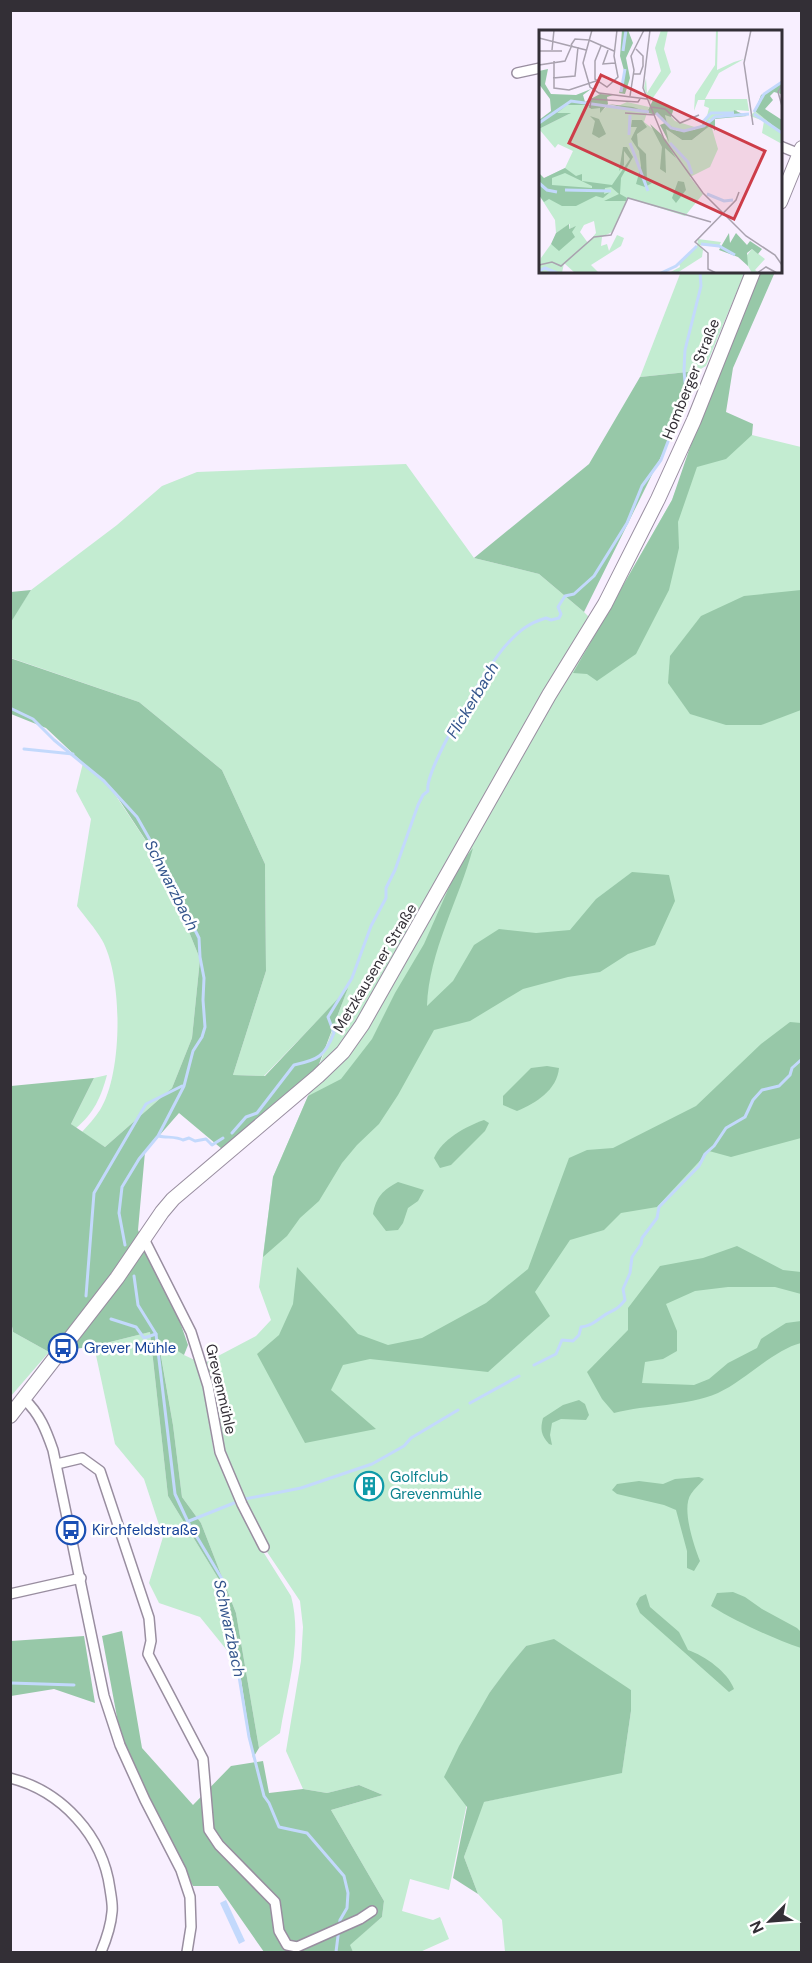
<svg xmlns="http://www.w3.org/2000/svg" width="812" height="1963" font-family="'DM Sans',sans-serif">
<rect width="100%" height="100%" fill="#f8efff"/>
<g fill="#c3ecd1">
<polygon points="679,272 745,272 706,366 697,371 640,377 680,274"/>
<path d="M705,416L752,435L801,447V1952H505L502,1920L478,1894L464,1857L483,1802L622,1772L631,1711V1690L526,1646L490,1692L449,1890L410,1879L402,1911L433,1920L440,1917L449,1939L420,1952H353L349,1945L382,1917L384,1901L331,1810L383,1795L359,1785L327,1793L303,1789L286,1751L301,1661L303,1627L300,1601L255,1534L228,1483L252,1534L291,1596C303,1640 287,1690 280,1733L259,1748L236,1613L201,1523L182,1497L173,1425L158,1338L184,1355L199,1362L214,1453L225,1474L201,1365L256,1336L271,1320L259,1287L273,1177L308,1096L347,990L264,1076L233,1075L266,971L265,864L222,770L139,702L11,658L10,622L31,590L117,525L162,486L197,472L406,464L474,558L539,574L584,612L599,627L672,500Z"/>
<path d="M83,763L112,790L162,865L200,959L192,1038L172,1088L105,1147L82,1132C88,1125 95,1118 100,1110C123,1074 123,977 102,940C95,928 85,917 77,906L91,819L76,791Z"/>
<path d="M107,1075C101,1097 94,1113 76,1128L71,1124L94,1078Z"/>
<polygon points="11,1324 13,1332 49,1352 11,1396"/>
<polygon points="150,1332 168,1496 218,1578 230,1654 200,1617 159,1603 149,1583 163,1537 144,1479 115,1444 94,1346"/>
</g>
<g fill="#97c8a8">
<polygon points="756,272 775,272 733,368 726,412 753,424 752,435 726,459 697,467 678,522 679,548 669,590 636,654 597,681 587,674 573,673 672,500 717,368"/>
<polygon points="697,371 696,386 584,612 539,574 474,558 589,464 640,377"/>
<polygon points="31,590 11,622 11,592"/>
<polygon points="801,590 801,710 761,725 726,725 690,714 668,683 670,656 701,616 744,596"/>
<polygon points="10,658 139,702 222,770 265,864 266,971 233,1075 265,1076 348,988 316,1072 222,1149 179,1113 145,1152 138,1230 156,1271 170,1293 188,1345 184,1355 158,1339 173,1425 182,1497 201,1523 236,1613 259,1748 253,1758 241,1679 230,1654 218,1578 168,1496 150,1332 90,1347 49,1352 13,1332 10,1315 11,1086 94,1078 71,1124 105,1147 172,1088 192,1038 200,959 162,865 114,792 46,728 11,714"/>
<path d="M473,848C459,900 429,951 427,1006L453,981L474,945L499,929L536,933L570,930L596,899L632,872L669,875L675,901L655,945L628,954L600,972L568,977L523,989L470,1021L434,1030L398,1095L379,1124L357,1145L342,1163L319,1201L300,1218L287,1236L263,1257L273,1177L308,1096L341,1079L372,1039L395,993L424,944L458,867Z"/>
<polygon points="790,1022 801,1023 801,1138 731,1157 709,1151 657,1207 621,1213 604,1230 570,1240 535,1292 550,1316 488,1372 370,1359 343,1365 331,1390 376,1429 305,1443 257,1354 279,1335 293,1304 297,1267 358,1334 388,1345 422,1338 486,1303 528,1269 569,1158 587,1150 613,1148 696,1106 761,1044"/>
<path d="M547,1066L559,1068C557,1090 536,1103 517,1111L503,1105V1096L531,1068Z"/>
<path d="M484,1120L489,1123L485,1131L451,1165L440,1168L434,1158C442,1139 465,1127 484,1120Z"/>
<path d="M398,1182L424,1190L418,1201L408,1208L403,1223L398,1230L386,1231L373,1214C376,1197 383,1190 398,1182Z"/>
<path d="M737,1246L783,1270L801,1272V1294L775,1287H728L695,1291L666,1304L677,1331V1351L663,1359L645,1362L642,1383L694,1385L709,1379L728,1363L757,1348L761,1339L786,1323L801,1321V1343C773,1350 745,1381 718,1393C685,1407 648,1404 614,1413L602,1399L587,1372L628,1330V1308L660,1266L703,1258Z"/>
<path d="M579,1400L585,1404L589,1415L586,1420L561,1419L552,1423L550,1435L552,1445L549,1444C541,1435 540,1429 543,1418L563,1405Z"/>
<path d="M699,1477L704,1479C700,1484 694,1489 691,1494C681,1508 694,1546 700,1561L694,1571L687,1568V1551L676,1510L664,1505L617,1494L612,1490L617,1484L639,1481L663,1484L675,1479Z"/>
<path d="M733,1592L745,1597L762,1609L797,1628L801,1632V1648C772,1638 737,1622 711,1606L717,1593Z"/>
<path d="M646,1594L650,1607L679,1632L688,1650C705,1656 728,1672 734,1689L729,1692L640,1613L636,1604L640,1597Z"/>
<polygon points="122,1631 142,1748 193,1805 231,1766 263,1761 269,1793 303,1789 327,1793 359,1785 383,1795 331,1810 384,1901 382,1917 350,1945 353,1952 264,1952 218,1886 193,1886 154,1811 121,1739 102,1636"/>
<polygon points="84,1636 95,1703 54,1689 11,1696 11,1641"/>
<polygon points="554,1639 631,1690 631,1711 622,1773 484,1802 464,1857 478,1894 453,1878 467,1807 444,1777 459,1746 490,1692 511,1664 526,1646"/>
</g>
<polygon fill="#c3d9fc" points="226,1900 245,1941 239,1944 220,1903"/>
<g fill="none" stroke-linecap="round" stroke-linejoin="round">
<g stroke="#c3d9fc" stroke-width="3">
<polyline points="10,708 33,719 54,740 104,781 137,817 179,891 186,912 199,938 200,957 204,978 203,1000 205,1027 202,1037 193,1051 184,1086 170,1113 158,1136 139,1159 122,1187 119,1213 125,1245"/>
<polyline points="24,749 73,754"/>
<path d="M232,1133L246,1117L257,1113L294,1065C318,1060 325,1056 334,1033L328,1017L352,978L371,926L386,898V888L395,870L418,805L423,795L428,791C423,771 490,661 508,643C520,630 529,623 546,618L551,620L559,618L561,614L558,607L565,596L574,594L594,576L627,523L642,486L661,460L686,394L684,370L685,350L701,286L700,272"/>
<path d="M159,1136C166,1138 176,1136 183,1140L189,1138L195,1141L206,1139L212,1145L223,1138"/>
<polyline points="134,1276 138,1305 156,1334 175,1494 188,1522 222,1579 223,1597 228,1607 227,1623 232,1634 249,1737 264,1796 269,1803 279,1827 307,1833 344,1876 348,1893 347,1908 340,1920 336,1952"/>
<polyline points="86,1296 94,1193 146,1104 182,1086"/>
<polyline points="111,1319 136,1327 144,1338 156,1334"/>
<path d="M534,1365L556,1354L562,1340L573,1341L579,1335L581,1327C591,1326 594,1322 602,1317C612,1309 615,1313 625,1300L623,1289L630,1273L632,1257L641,1244L642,1238L657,1218L659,1207L699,1166L705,1154L714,1146L726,1128L745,1117L753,1100L762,1090L779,1086L790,1075L792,1068L802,1059"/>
<polyline points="470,1403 519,1376"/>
<polyline points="245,1499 301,1488 372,1464 404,1446 411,1438 458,1410"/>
<polyline points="189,1521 234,1503"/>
<polyline points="10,1683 74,1685"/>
</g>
<g stroke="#998ea0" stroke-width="12">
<g id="street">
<polyline points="517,73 540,68"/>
<polyline points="780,146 802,155"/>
<polyline points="144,1239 191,1332 208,1386 220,1452 242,1504 264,1547"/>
<path d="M24,1399C40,1414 46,1430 53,1450L104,1696L120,1745L145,1800L181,1870L190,1897L191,1927L187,1952"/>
<polyline points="57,1464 82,1458 100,1471 149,1618 151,1641 148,1654 203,1759 209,1830 219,1845 275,1902 279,1931 287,1945 297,1947 360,1919 372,1911"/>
<polyline points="10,1594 81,1578"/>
<path d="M10,1778C62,1791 103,1836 110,1889C111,1896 113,1905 112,1912C111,1925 106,1940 101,1952"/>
</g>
</g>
<g stroke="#998ea0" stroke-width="16">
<g id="secondary">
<polyline points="780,202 802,148"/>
<polyline points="10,1416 117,1278 162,1212 173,1199 318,1076 343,1052 362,1025 549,695 605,604 658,499 694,420 753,272"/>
</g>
</g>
<use href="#street" stroke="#fff" stroke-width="9"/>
<use href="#secondary" stroke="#fff" stroke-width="14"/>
</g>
<defs>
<g id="bus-ring" transform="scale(1.5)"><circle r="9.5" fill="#fff" stroke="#1a4fb4" stroke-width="1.5"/><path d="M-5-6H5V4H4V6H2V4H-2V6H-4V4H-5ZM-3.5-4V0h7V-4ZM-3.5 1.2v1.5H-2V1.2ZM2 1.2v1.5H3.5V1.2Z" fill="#1a4fb4"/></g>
<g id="building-ring" transform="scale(1.5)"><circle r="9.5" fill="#fff" stroke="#0f9aa8" stroke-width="1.5"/><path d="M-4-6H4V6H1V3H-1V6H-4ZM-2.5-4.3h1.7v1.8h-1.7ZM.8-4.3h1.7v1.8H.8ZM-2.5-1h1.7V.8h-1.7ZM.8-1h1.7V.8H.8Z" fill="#0f9aa8"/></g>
</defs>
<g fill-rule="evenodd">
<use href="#bus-ring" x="63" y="1348"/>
<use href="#building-ring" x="369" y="1486"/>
<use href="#bus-ring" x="71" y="1530"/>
</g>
<g text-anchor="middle" stroke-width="5" stroke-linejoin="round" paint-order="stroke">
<g font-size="15" fill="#332f36" stroke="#fff">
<text transform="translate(691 379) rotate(-68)" y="5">Homberger Straße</text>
<text transform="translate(375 968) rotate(-59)" y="5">Metzkausener Straße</text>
<text transform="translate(221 1389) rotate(77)" y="5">Grevenmühle</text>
</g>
<g font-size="15" fill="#164399" stroke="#fff" text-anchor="start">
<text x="84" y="1353">Grever Mühle</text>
<text x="92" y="1535">Kirchfeldstraße</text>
</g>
<g font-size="15" fill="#0d838f" stroke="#fff" text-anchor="start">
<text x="390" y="1482">Golfclub<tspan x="390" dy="17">Grevenmühle</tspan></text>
</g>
<g font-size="16" font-style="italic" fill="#35568d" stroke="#fff">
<text transform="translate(472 700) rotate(-59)" y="6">Flickerbach</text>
<text transform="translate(172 885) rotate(63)" y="6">Schwarzbach</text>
<text transform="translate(230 1628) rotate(78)" y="6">Schwarzbach</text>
</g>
</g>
<g transform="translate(539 30)">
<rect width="243" height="243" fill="#f8efff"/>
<path d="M122,0H129L125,19L132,42L111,72L105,58L107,48L108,63L122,41L116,18ZM177,0H179L178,40L195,32L205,29L180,43L166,69H208L210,81L198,80L195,86L171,89L166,94L170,78L165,76L166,70H159L155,81L156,65L176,35ZM88,72L110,77L105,92L128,110L127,99L143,110H153L172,95L179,119L171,137L151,147L164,164L146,186L89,168L73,202L63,207L62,216L68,214L70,221L78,205L85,208L82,216L52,235L60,243H36L25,233L23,243H0L2,228L12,214L17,217L35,197L30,199L31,194L17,203L16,190L0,165V151L26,138L34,121L19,114L16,118L0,99L30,84L17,83L28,75H50L62,78L61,82L70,75L83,78L79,76ZM55,191L57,203L49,213L41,202L45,195ZM216,81L243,103V114L223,103L225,91L211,86ZM129,83L136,91L159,98L138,101L128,93L126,85ZM159,209L182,212L180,216L160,215L164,220L163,227L138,243H130L141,237L140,232L158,216ZM213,219L226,229L216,240L220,243H213L205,229Z" fill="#c3ecd1" fill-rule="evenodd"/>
<path d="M83,0H89L94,13L87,28L91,48L86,64L80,63L86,44L81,26ZM9,39L6,54L12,64L37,65L52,59L44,65L46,72L61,64L74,65L68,67L69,74L94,77L108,82L114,70L135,78L132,87L126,85L128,93L138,101L155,100L175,87L194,86L195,80L208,86L176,89V101L172,95L153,110H143L127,99L130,112L121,95L126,93L124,88L118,85L69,74L61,83V78L52,79L49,75H28L18,83H32L0,99V90L12,81L11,69L0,54V41ZM243,53L242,64L235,62L231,66L234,70L226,79L243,90V103L216,81L222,65ZM51,86L60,89L67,104L60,108L53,104L56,91ZM93,90H103L108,97L98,104L99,116L107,124L108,151L113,153L106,157L97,154L102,136L100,121L92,109L98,97H92ZM111,94L122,104L137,128L126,118L127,143L121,139L123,117ZM84,117H88L94,127L82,148L81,164L88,168L87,171H65L80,164L72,157L66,158L65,164L71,162L64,168L57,166L37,176H23L10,169L5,172L0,165V143L5,148L26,138L37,146L43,144V151L73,155L91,129L85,121V135L80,141ZM26,143L53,156V158L13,155V148ZM139,151L145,152L147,160L137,173L133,168ZM30,194V199L37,196L33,202L36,207L20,221L12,214L17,203ZM190,203L191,213L197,203L208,215L211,211L223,219L219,224L213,219L208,223L209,236L199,227L180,220Z" fill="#97c8a8" fill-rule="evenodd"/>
<path fill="none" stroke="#c3d9fc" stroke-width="3" d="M84,21L87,0M82,62L86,39M215,82L225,64L243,52M117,83L132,98L145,101L165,96L176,87L210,84M215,84L243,103M0,93L32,71L110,82M163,93L172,83H195M90,105L91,85M91,113L109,161M131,113L149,132L153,144M0,153L8,160L18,162M26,160L72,161M168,164L185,171L194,170M162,214L180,216L196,225M0,241L6,238L18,243M122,243L137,236L158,216"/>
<path fill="none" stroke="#a9a2af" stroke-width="1.5" d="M53,0L44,33L51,57L60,63L108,69M111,0L104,58L125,109L164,163L207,206L236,225L243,235M212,0L205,33L214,95M0,8L47,20M32,15L36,9L50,10L75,21M62,16L56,31V49L68,57L79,47L75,26L78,0M13,20L15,0M69,20L64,34L76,33M0,21H23M15,31V58L30,60L57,51M0,35L26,31L33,15M95,44H101L104,36V26L97,19M14,48L36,46L39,17M243,55L239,62L243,76M91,66L95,40L92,26L105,0M112,77L126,79L141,93L160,85M51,78L52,69L99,72L101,69M86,83L116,85M0,235L13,232L22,236L55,207L72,205L89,168L172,192M177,243L169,239V223L156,212L197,170L200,162M218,243L227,237L238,243"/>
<path fill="#cd3d49" fill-opacity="0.15" stroke="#cd3d49" stroke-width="3" d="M62,45L226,121L195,189L30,113Z"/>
<rect width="243" height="243" fill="none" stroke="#332f36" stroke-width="3"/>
</g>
<rect width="812" height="1963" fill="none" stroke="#332f36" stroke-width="24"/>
<g transform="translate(770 1921) rotate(245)" stroke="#ffffff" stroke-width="4.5" paint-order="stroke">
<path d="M0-4.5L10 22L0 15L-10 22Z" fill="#332f36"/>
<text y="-9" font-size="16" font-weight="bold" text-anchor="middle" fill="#332f36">N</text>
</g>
</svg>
